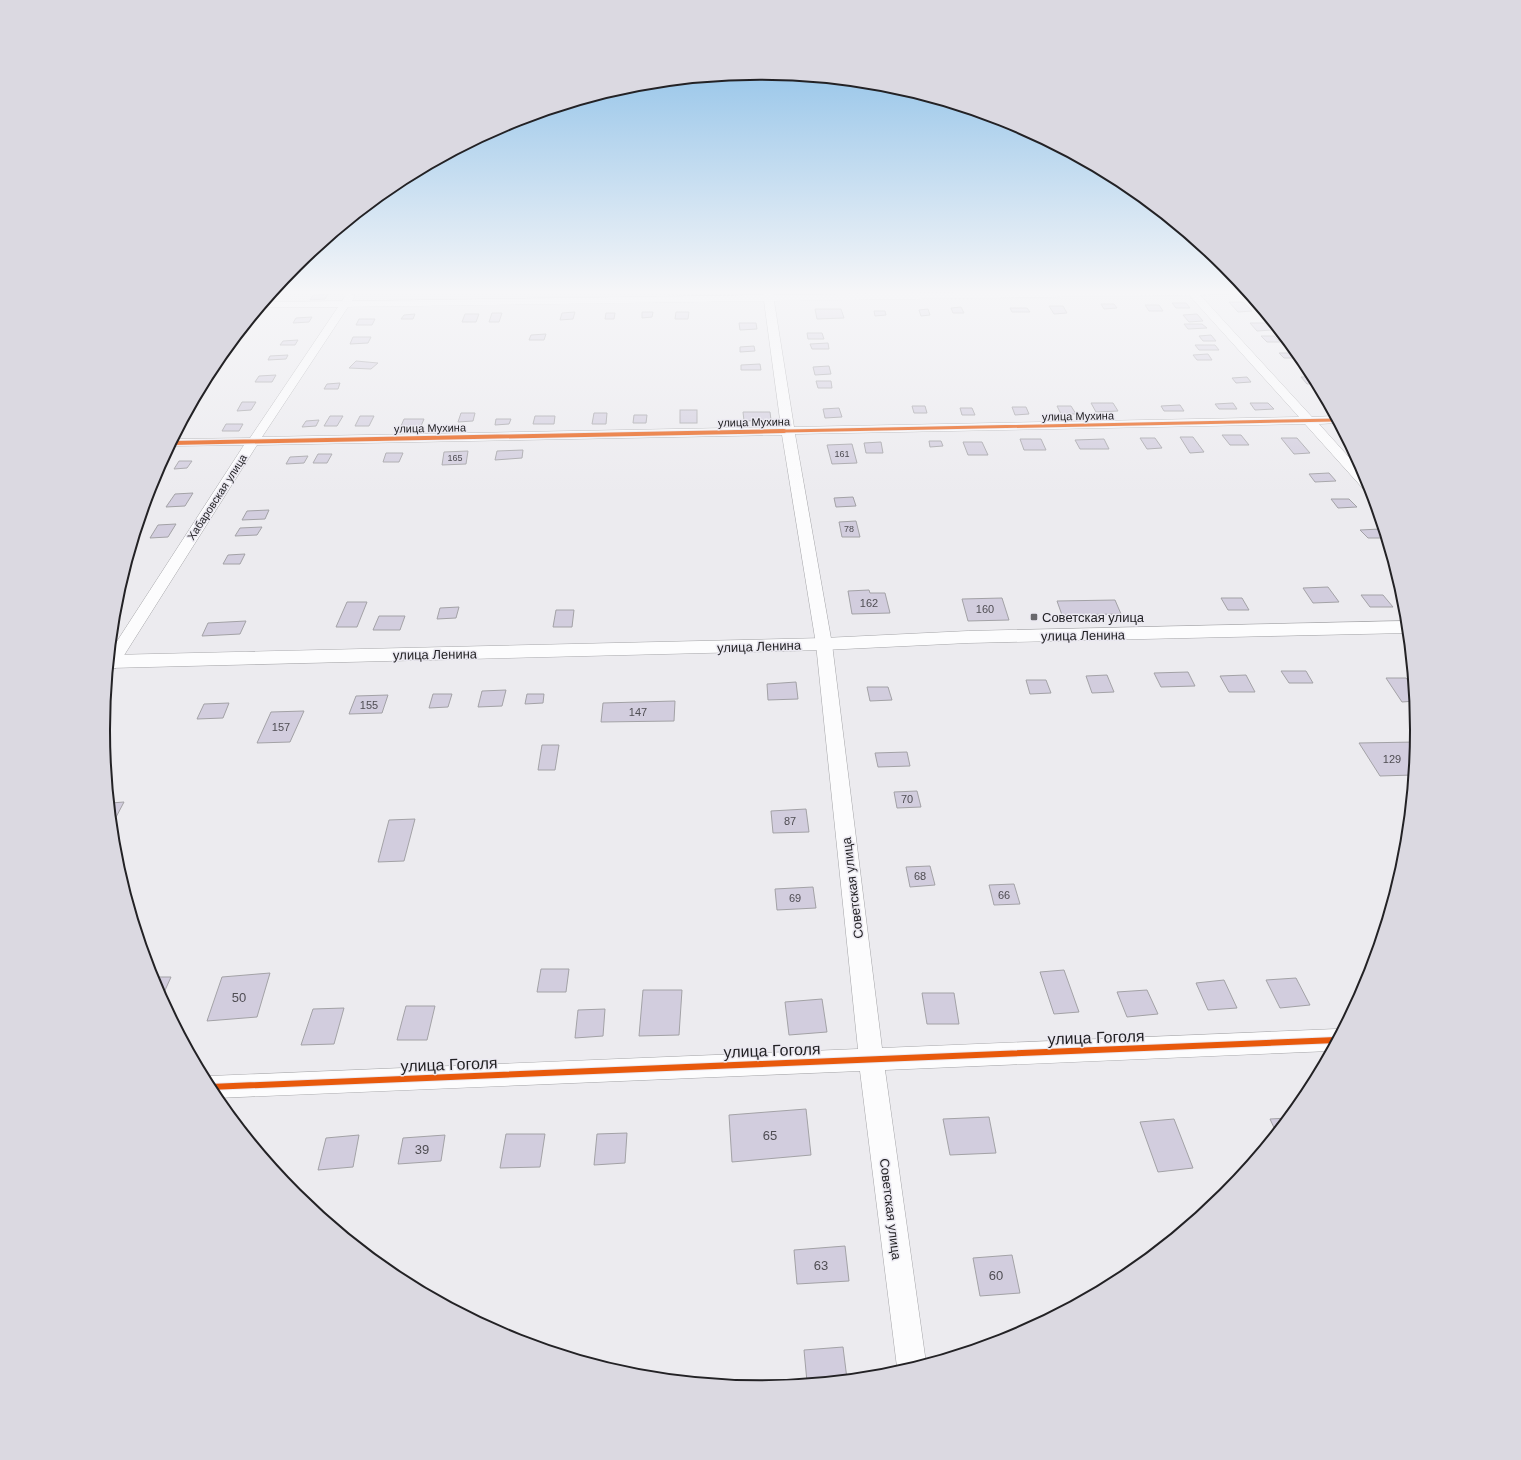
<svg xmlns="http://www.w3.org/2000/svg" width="1521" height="1460" font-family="Helvetica,sans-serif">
<rect width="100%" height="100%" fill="#ecebef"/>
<g fill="#d2cdde" stroke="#a3a2a6">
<polygon points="328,294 325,299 310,300 313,295"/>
<polygon points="1229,302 1243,302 1252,311 1238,312"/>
<polygon points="1172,303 1186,303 1190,308 1176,308"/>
<polygon points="1101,304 1114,304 1117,308 1104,309"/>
<polygon points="1145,305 1159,305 1163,311 1149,311"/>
<polygon points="1049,306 1063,306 1067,313 1054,314"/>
<polygon points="961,307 964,313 953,313 951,308"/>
<polygon points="1010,308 1027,308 1030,312 1012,312"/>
<polygon points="815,309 841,309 844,318 817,319"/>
<polygon points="928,309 930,315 921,316 919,310"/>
<polygon points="874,311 885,311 886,315 875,316"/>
<polygon points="575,312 573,319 560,320 562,313"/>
<polygon points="642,312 653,312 652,317 642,318"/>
<polygon points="676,312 689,312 688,319 675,319"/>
<polygon points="492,313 502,313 499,322 489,322"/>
<polygon points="606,313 615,313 614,319 605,319"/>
<polygon points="415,314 413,319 401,319 404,315"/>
<polygon points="465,314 479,314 476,322 462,322"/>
<polygon points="1197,314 1203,321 1189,322 1183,315"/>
<polygon points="312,317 309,322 293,323 296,318"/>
<polygon points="359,319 375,319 372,325 356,325"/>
<polygon points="739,323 756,323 757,329 740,330"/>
<polygon points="1250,323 1265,323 1272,330 1257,331"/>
<polygon points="1184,324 1202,324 1207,328 1188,329"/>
<polygon points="807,333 822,333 824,339 808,339"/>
<polygon points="546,334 544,340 529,340 531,335"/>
<polygon points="1211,335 1216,341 1203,341 1199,336"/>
<polygon points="1261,336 1274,336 1280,342 1267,342"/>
<polygon points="353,337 371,337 368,343 350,344"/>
<polygon points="298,340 295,345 280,345 283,341"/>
<polygon points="828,343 829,349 812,349 810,344"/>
<polygon points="1195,345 1215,345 1219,350 1199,350"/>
<polygon points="754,346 755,351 740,352 740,347"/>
<polygon points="1279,353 1293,353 1298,358 1284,358"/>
<polygon points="1208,354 1212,360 1197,360 1193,355"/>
<polygon points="288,355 286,359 268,360 270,356"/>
<polygon points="356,361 378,363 371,369 349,368"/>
<polygon points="760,364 761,370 741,370 741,365"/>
<polygon points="829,366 831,374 815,375 813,367"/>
<polygon points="276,375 272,382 255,382 259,376"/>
<polygon points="1247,377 1251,382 1236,383 1232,378"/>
<polygon points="1301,377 1313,377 1317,383 1307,384"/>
<polygon points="816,381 831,381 832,388 818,388"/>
<polygon points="340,383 338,389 324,389 327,384"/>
<polygon points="242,402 256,402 251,410 237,411"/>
<polygon points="1091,403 1113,403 1118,411 1096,412"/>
<polygon points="1233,403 1237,409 1219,409 1215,404"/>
<polygon points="1250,403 1268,403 1274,409 1255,410"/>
<polygon points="1180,405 1184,411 1164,411 1161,406"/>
<polygon points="912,406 925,406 927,413 914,413"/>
<polygon points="1057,406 1071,406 1076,414 1061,414"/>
<polygon points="1012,407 1026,407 1029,414 1015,415"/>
<polygon points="839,408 842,417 825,418 823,409"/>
<polygon points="960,408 972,408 975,415 962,415"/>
<rect x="680" y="410" width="17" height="13"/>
<polygon points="743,412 770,412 771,420 744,421"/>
<polygon points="461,413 475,413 473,421 458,422"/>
<polygon points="594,413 607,413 606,424 592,424"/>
<polygon points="634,415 647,415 646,423 633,423"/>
<polygon points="330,416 343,416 337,426 324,426"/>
<polygon points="360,416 374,416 369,426 355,426"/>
<polygon points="535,416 555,416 554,424 533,424"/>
<polygon points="404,419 424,419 421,426 401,426"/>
<polygon points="496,419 511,419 509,424 495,425"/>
<polygon points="319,420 316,426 302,427 306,421"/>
<polygon points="226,424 243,424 239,431 222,431"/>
<polygon points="1222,435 1241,435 1249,445 1230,445"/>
<polygon points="1180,437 1193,437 1204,452 1190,453"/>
<polygon points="1140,438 1155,438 1162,448 1147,449"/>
<polygon points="1281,438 1297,438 1310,453 1294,454"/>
<polygon points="1020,439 1041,439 1046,450 1024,450"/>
<polygon points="1104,439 1109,449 1080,449 1075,440"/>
<polygon points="929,441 941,441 943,446 930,447"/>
<polygon points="881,442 883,453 866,453 864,443"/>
<polygon points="963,442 982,442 988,455 968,455"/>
<polygon points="852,444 857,463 832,464 827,445"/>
<polygon points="523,450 522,458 495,460 497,451"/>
<polygon points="468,451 466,464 442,465 444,452"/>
<polygon points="386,453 403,453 399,462 383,462"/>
<polygon points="318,454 332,454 327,463 313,463"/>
<polygon points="308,456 304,463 286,464 290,457"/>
<polygon points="179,461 192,461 187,468 174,469"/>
<polygon points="1329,473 1336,481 1315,482 1309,474"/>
<polygon points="193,493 185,506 166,507 175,494"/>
<polygon points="853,497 856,506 836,507 834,498"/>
<polygon points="1331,499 1349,499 1357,507 1338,508"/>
<polygon points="269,510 265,519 242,520 247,511"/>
<polygon points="856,521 860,537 842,537 839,522"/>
<polygon points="176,524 168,537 150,538 158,525"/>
<polygon points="262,527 257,535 235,536 240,528"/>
<polygon points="1380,529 1385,538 1368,538 1360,530"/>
<polygon points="245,554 240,564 223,564 228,555"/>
<polygon points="1328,587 1339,602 1313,603 1303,588"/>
<polygon points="869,590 870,593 885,593 890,613 852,614 848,591"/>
<polygon points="1361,595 1383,595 1393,607 1370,607"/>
<polygon points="1002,598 1009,620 968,621 962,599"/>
<polygon points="1221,598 1242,598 1249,610 1228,610"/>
<polygon points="1115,600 1121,614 1062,615 1057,601"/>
<polygon points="347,602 367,602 357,627 336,627"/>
<polygon points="459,607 456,618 437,619 440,608"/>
<polygon points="556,610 574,610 572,627 553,627"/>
<polygon points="379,616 405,616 400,630 373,630"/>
<polygon points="246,621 240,634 202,636 208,623"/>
<polygon points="1281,671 1306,671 1313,683 1289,683"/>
<polygon points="1188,672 1195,686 1161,687 1154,673"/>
<polygon points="1107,675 1114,692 1092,693 1086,676"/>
<polygon points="1246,675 1255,692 1229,692 1220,676"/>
<polygon points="1386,678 1406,678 1413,687 1415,701 1402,702"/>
<polygon points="1026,680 1046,680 1051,693 1030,694"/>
<polygon points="796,682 798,699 768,700 767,684"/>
<polygon points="867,687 888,687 892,700 870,701"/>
<polygon points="506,690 502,706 478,707 482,691"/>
<polygon points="433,694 452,694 448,707 429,708"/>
<polygon points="527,694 544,694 543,703 525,704"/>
<polygon points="388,695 382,713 349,714 356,696"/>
<polygon points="675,701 674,721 601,722 603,703"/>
<polygon points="229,703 223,718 197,719 204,704"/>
<polygon points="304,711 290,742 257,743 271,712"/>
<polygon points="1416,742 1413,775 1380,776 1359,743"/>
<polygon points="542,745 559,745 555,770 538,770"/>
<polygon points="907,752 910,766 878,767 875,753"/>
<polygon points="917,791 921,807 897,808 894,792"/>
<polygon points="124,802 114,821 113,821 111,803"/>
<polygon points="806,809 809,832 773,833 771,811"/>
<polygon points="415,819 404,861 378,862 389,820"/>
<polygon points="930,866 935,885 910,887 906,867"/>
<polygon points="1014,884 1020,904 994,905 989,885"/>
<polygon points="813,887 816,908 777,910 775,889"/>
<polygon points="541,969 569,969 566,992 537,992"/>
<polygon points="1064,970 1079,1012 1054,1014 1040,972"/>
<polygon points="270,973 257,1017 207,1021 222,977"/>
<polygon points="152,977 171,977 162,997 153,981"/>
<polygon points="1296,978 1310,1005 1280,1008 1266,980"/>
<polygon points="1224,980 1237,1008 1208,1010 1196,983"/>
<polygon points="643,990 682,990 679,1035 639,1036"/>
<polygon points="1147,990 1158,1014 1127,1017 1117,992"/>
<polygon points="922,993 954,993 959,1024 927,1024"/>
<polygon points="822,999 827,1032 789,1035 785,1002"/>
<polygon points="406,1006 435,1006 427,1040 397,1040"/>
<polygon points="344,1008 334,1044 301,1045 313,1009"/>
<polygon points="605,1009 603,1036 575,1038 578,1010"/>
<polygon points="806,1109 811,1155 732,1162 729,1115"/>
<polygon points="989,1117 996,1153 950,1155 943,1119"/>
<polygon points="1288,1118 1276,1132 1270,1119"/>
<polygon points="1174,1119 1193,1168 1158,1172 1140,1122"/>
<polygon points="627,1133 625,1163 594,1165 597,1134"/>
<polygon points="506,1134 545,1134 540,1167 500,1168"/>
<polygon points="359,1135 353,1167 318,1170 326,1138"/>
<polygon points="445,1135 441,1161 398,1164 403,1138"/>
<polygon points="845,1246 849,1281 797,1284 794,1250"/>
<polygon points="1012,1255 1020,1293 980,1296 973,1258"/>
<polygon points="843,1347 847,1379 807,1382 804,1350"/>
</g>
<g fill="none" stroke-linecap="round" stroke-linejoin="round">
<g stroke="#a5a5a8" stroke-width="1">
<path id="minor" d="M763,291H773L774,295L1066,291H1246L1248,293L1200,295L1312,417L1334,416L1338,423L1319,424L1365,475L1372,493L1366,492L1305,424L795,434L832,644L882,1048L1336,1029L1341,1031L1330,1051L885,1070L926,1363L899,1371L897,1367L860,1071L217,1098L205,1078L210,1076L858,1049L816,644L782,435L257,445L116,668L109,669L112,649L244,445L171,446L175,439L250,438L338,307H261L266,302L342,301L346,294L350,293L355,296L352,301L764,295ZM1189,295L1299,417L794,427L774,301ZM764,301L781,427L262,437L348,307Z"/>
</g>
<g stroke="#a5a5a8" stroke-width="1">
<polygon id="secondary" points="1407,621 1407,633 968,643 824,650 110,668 111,655 824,638 968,631"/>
</g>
<use href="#minor" fill="#fcfcfd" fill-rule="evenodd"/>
<use href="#secondary" fill="#fcfcfd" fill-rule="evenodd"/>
<g stroke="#ebe9f1" stroke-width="4.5">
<polyline id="cycleway-far2" points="734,432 1336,420"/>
</g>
<g stroke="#ebe9f1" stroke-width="6">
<polyline id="cycleway-far1" points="172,443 784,431"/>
</g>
<g stroke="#ebe9f1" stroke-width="8">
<polyline id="cycleway" points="210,1087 1336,1040"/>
</g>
<use href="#cycleway-far2" stroke="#e8590c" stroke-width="3"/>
<use href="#cycleway-far1" stroke="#e8590c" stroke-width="4"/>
<use href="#cycleway" stroke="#e8590c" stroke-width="6"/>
</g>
<linearGradient id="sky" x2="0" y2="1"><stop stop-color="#7db8e5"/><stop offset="0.59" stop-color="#f6f6f8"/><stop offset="1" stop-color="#f6f6f8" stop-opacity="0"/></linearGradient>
<rect width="1521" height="495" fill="url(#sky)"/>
<rect fill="#69686c" stroke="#ebe9f1" stroke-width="1.5" x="1030" y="613" width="8" height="8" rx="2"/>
<g text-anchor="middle" stroke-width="3" stroke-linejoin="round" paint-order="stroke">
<g font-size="9" fill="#4f4d53">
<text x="842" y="457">161</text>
<text x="455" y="461">165</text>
<text x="849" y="532">78</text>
</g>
<g font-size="11" fill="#232225" stroke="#ebe9f1">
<text transform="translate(1078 416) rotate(-1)" y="4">улица Мухина</text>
<text transform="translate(754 422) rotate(-1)" y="4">улица Мухина</text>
<text transform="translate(430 428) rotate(-1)" y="4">улица Мухина</text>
<text transform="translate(217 497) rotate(-57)" y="4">Хабаровская улица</text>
</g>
<g font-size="11" fill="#4f4d53">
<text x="869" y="607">162</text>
<text x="985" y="613">160</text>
<text x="369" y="709">155</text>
<text x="638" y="716">147</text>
<text x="281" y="731">157</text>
<text x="1392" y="763">129</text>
<text x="907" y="803">70</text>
<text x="790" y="825">87</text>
<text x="920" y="880">68</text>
<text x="1004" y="899">66</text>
<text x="795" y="902">69</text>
</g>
<g font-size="13" fill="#232225" stroke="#ebe9f1" text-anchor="start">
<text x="1042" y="622">Советская улица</text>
</g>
<g font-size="13" fill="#232225" stroke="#ebe9f1">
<text transform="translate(1083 635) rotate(-1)" y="5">улица Ленина</text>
<text transform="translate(759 646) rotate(-2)" y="5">улица Ленина</text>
<text transform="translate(435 654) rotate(-1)" y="5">улица Ленина</text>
<text transform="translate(852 888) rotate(-97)" y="5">Советская улица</text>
<text transform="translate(891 1209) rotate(83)" y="5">Советская улица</text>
</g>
<g font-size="13" fill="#4f4d53">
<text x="239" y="1002">50</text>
<text x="770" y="1140">65</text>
<text x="422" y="1154">39</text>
<text x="821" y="1270">63</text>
<text x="996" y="1280">60</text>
</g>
<g font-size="16" fill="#232225" stroke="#ebe9f1">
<text transform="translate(1096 1037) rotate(-2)" y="6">улица Гоголя</text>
<text transform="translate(772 1050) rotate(-2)" y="6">улица Гоголя</text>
<text transform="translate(449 1064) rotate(-2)" y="6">улица Гоголя</text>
</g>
</g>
<path d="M0 0H1521V1460H0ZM110 730a650 650 0 1 1 1300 0a650 650 0 1 1-1300 0Z" fill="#dbd9e1" fill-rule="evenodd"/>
<path fill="none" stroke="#232225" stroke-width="2" d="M110 730a650 650 0 1 1 1300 0a650 650 0 1 1-1300 0Z"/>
</svg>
